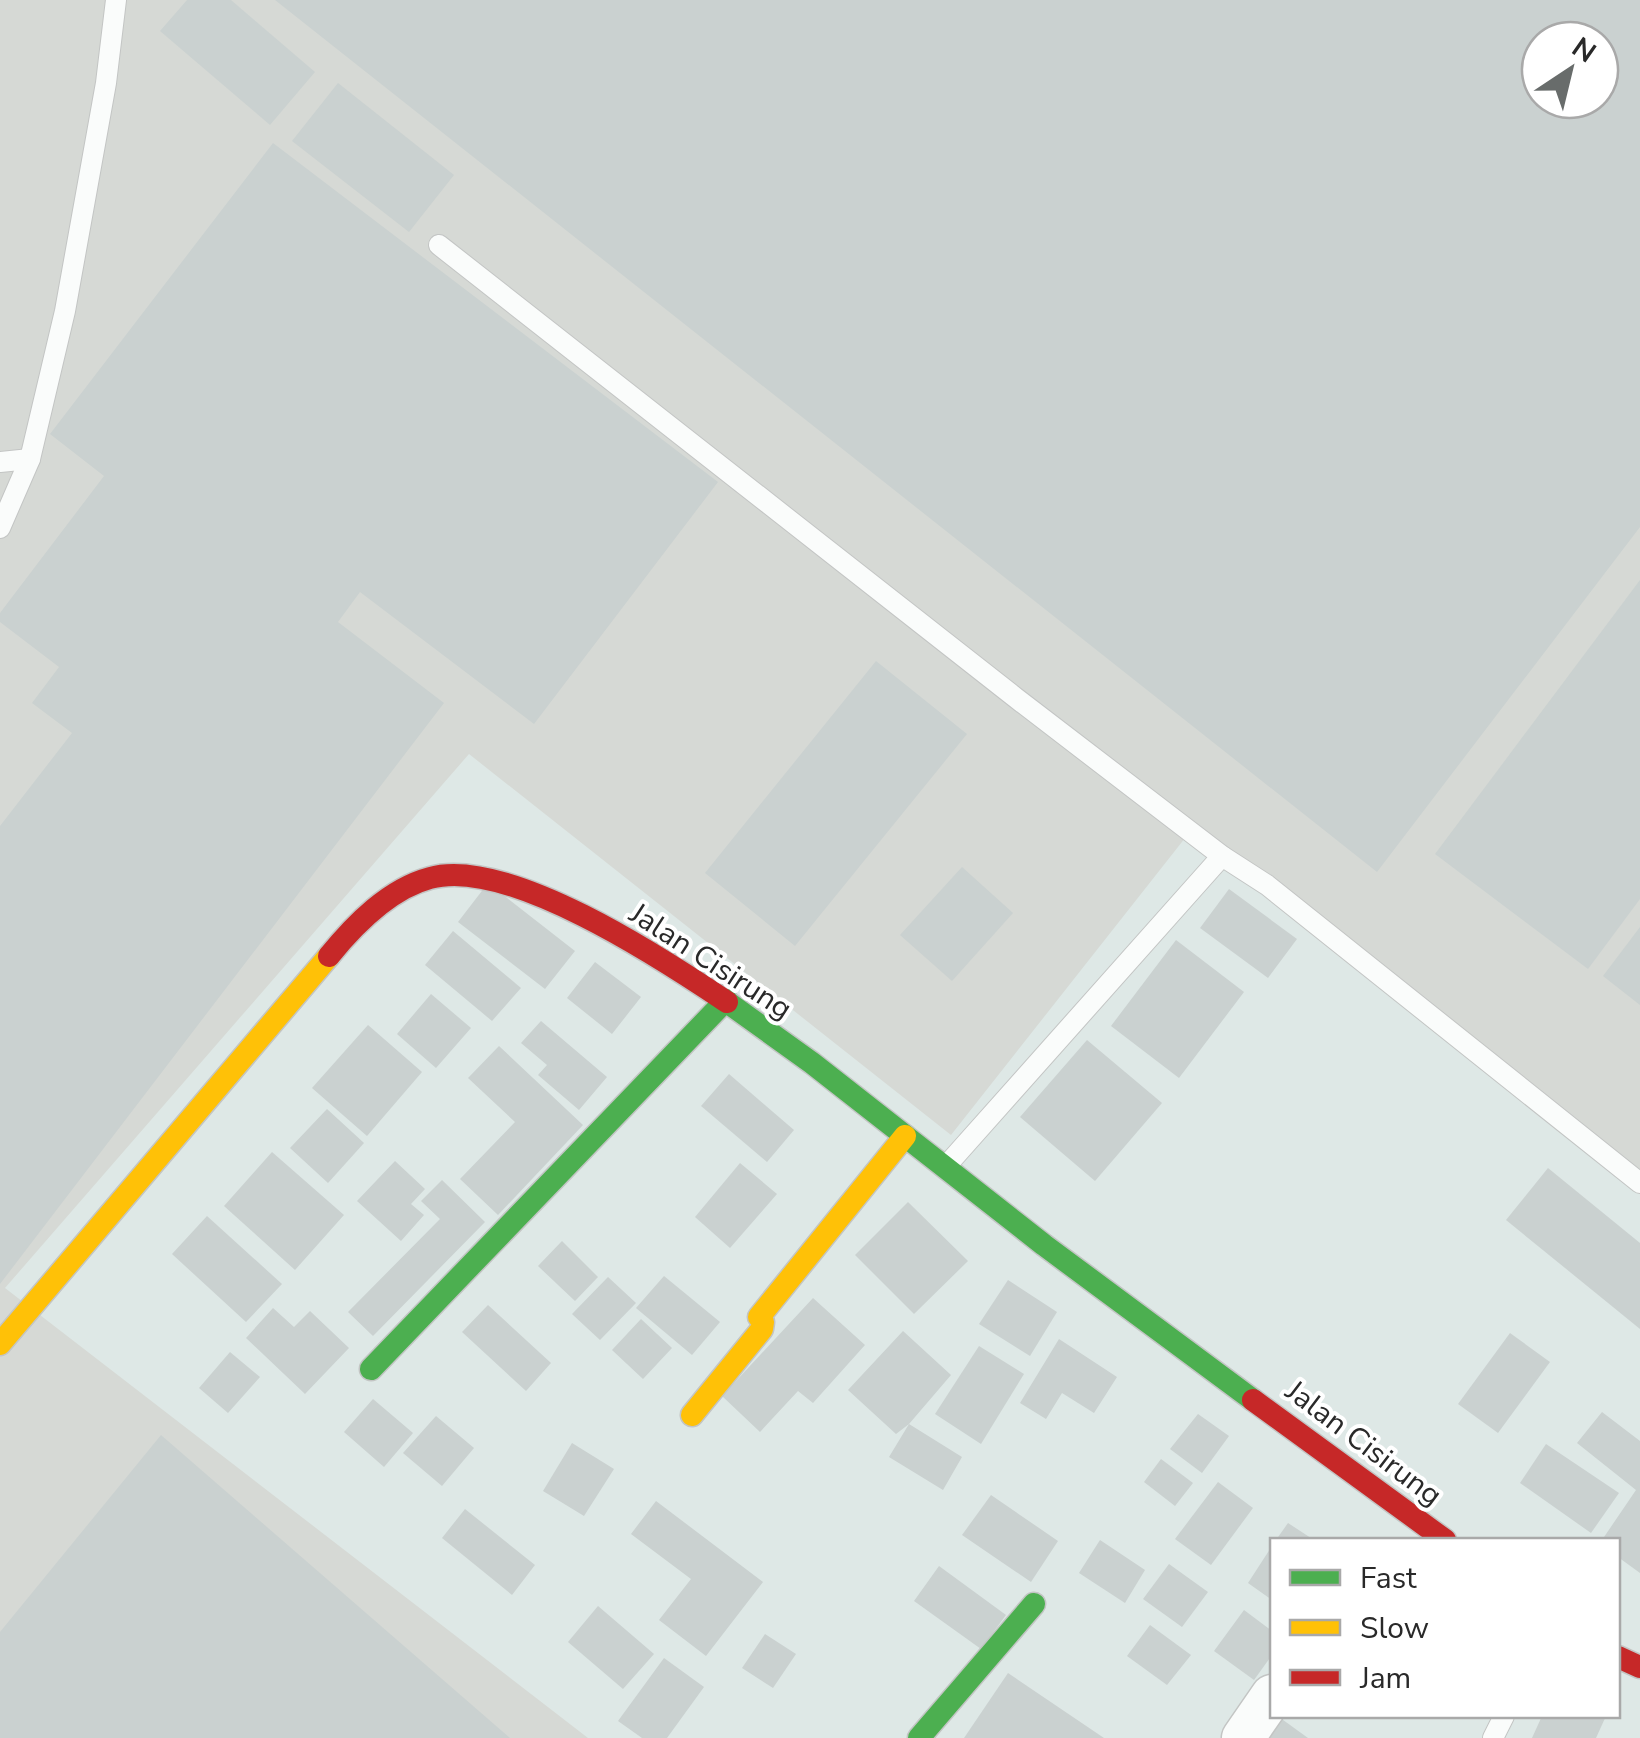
<svg xmlns="http://www.w3.org/2000/svg" width="1640" height="1738" font-family="'Nunito Sans',sans-serif">
<rect width="100%" height="100%" fill="#dee8e6"/>
<path fill="#d6d9d5" fill-rule="evenodd" d="M0,0H1640V1187L1189,833L951,1135L469,754L5,1288L588,1738H0ZM1540,40H1600V100H1540Z"/>
<g fill="#cad1d0" fill-rule="evenodd">
<polygon points="187,0 231,0 315,72 270,125 160,31"/>
<path d="M275,0H1640V527L1377,872ZM1540,40H1600V100H1540Z"/>
<polygon points="338,83 454,175 409,232 292,141"/>
<polygon points="273,143 718,482 534,724 360,592 338,622 444,703 0,1284 0,826 72,733 32,703 59,667 0,622 0,613 104,476 50,434"/>
<polygon points="1640,580 1640,899 1588,969 1435,854"/>
<polygon points="876,661 967,734 795,946 705,873"/>
<polygon points="962,867 1013,913 952,981 900,935"/>
<polygon points="488,883 575,951 545,989 458,922"/>
<polygon points="1229,889 1297,939 1268,978 1200,928"/>
<polygon points="1640,927 1640,1005 1603,976"/>
<polygon points="453,931 521,988 492,1021 425,965"/>
<polygon points="1176,940 1244,992 1179,1078 1111,1026"/>
<polygon points="595,962 641,997 612,1034 567,998"/>
<polygon points="431,994 471,1028 436,1068 397,1034"/>
<polygon points="541,1021 607,1077 579,1110 538,1075 547,1065 521,1043"/>
<polygon points="368,1025 422,1072 367,1136 312,1088"/>
<polygon points="1087,1040 1162,1103 1095,1181 1020,1117"/>
<polygon points="499,1046 583,1125 498,1215 460,1179 515,1122 468,1078"/>
<polygon points="729,1074 794,1130 767,1162 701,1106"/>
<polygon points="327,1109 364,1143 328,1183 290,1148"/>
<polygon points="272,1152 344,1215 295,1270 224,1206"/>
<polygon points="395,1161 425,1189 411,1204 424,1215 401,1241 357,1201"/>
<polygon points="740,1163 777,1194 730,1248 695,1217"/>
<polygon points="1548,1168 1640,1243 1640,1329 1506,1220"/>
<polygon points="442,1180 485,1222 373,1336 348,1312 440,1219 421,1201"/>
<polygon points="908,1202 968,1261 914,1314 855,1255"/>
<polygon points="207,1216 282,1284 246,1322 172,1254"/>
<polygon points="562,1241 598,1277 575,1301 538,1266"/>
<polygon points="664,1276 720,1322 692,1355 636,1308"/>
<polygon points="608,1277 636,1303 600,1340 572,1314"/>
<polygon points="1008,1280 1057,1312 1030,1356 979,1324"/>
<polygon points="813,1298 865,1345 813,1403 798,1391 760,1432 722,1396"/>
<polygon points="488,1305 551,1363 526,1391 462,1332"/>
<polygon points="273,1308 294,1327 310,1311 349,1348 305,1394 246,1338"/>
<polygon points="641,1319 672,1348 643,1379 612,1350"/>
<polygon points="903,1331 951,1375 909,1424 962,1457 943,1490 889,1457 909,1424 896,1434 848,1390"/>
<polygon points="1510,1333 1550,1362 1498,1433 1458,1404"/>
<polygon points="1059,1339 1117,1377 1094,1413 1062,1393 1046,1419 1020,1403"/>
<polygon points="979,1346 1024,1374 981,1444 935,1414"/>
<polygon points="230,1352 260,1377 228,1413 199,1388"/>
<polygon points="373,1399 413,1433 384,1467 344,1432"/>
<polygon points="1602,1412 1640,1441 1640,1573 1618,1557 1618,1540 1602,1540 1636,1490 1577,1443"/>
<polygon points="1198,1414 1229,1436 1202,1473 1170,1449"/>
<polygon points="436,1416 474,1448 442,1486 403,1453"/>
<polygon points="161,1435 510,1738 0,1738 0,1632"/>
<polygon points="572,1443 614,1469 584,1516 543,1491"/>
<polygon points="1546,1444 1619,1493 1591,1533 1520,1483"/>
<polygon points="1161,1459 1193,1483 1175,1506 1144,1482"/>
<polygon points="1218,1482 1253,1508 1211,1565 1175,1539"/>
<polygon points="991,1495 1058,1541 1031,1582 962,1535"/>
<polygon points="656,1501 763,1582 706,1656 659,1620 691,1579 631,1534"/>
<polygon points="465,1509 535,1565 512,1595 442,1538"/>
<polygon points="1288,1523 1314,1540 1276,1540"/>
<polygon points="1100,1540 1145,1570 1125,1603 1079,1573"/>
<polygon points="1272,1546 1272,1600 1248,1583"/>
<polygon points="1169,1564 1208,1592 1182,1627 1143,1599"/>
<polygon points="939,1566 1006,1615 981,1649 914,1601"/>
<polygon points="598,1606 654,1654 623,1689 568,1642"/>
<polygon points="1244,1610 1272,1631 1272,1655 1254,1680 1214,1651"/>
<polygon points="1150,1625 1191,1655 1167,1685 1127,1656"/>
<polygon points="765,1634 796,1654 773,1688 742,1668"/>
<polygon points="664,1658 704,1687 667,1738 642,1738 618,1721"/>
<polygon points="1008,1673 1104,1738 964,1738"/>
<polygon points="1542,1716 1606,1716 1596,1738 1532,1738"/>
<polygon points="1279,1717 1308,1738 1264,1738"/>
</g>
<g fill="none" stroke-linecap="round" stroke-linejoin="round">
<g stroke="#c3c5c4" stroke-width="22">
<g id="lane">
<polyline points="439,245 1016,698 1222,856 1267,885 1640,1183"/>
<polyline points="0,462 30,459"/>
<polyline points="0,528 30,459 65,311 106,83 116,0"/>
<polyline points="947,1165 1222,856"/>
<polyline points="1493,1738 1504,1716"/>
</g>
</g>
<g stroke="#c3c5c4" stroke-width="45">
<polyline id="street" points="1243,1738 1272,1696"/>
</g>
<g stroke="#c3c5c4" stroke-width="25">
<g id="fast">
<polyline points="727,1002 812,1063 1044,1245 1253,1400"/>
<polyline points="371,1369 726,1000"/>
<polyline points="919,1738 1034,1604"/>
</g>
</g>
<g stroke="#c3c5c4" stroke-width="25">
<g id="slow">
<polyline points="0,1344 329,956"/>
<polyline points="692,1415 762,1329 763,1322 759,1317 905,1136"/>
</g>
</g>
<g stroke="#c3c5c4" stroke-width="25">
<g id="jam">
<path d="M329,956C355,924 389,889 430,878C507,856 663,959 727,1002"/>
<polyline points="1253,1400 1445,1540"/>
<polyline points="1618,1657 1640,1667"/>
</g>
</g>
<use href="#lane" stroke="#fafcfb" stroke-width="20"/>
<use href="#street" stroke="#fafcfb" stroke-width="42"/>
<use href="#fast" stroke="#4caf50" stroke-width="22"/>
<use href="#slow" stroke="#ffc107" stroke-width="22"/>
<use href="#jam" stroke="#c62828" stroke-width="22"/>
</g>
<g text-anchor="middle" stroke-width="8" stroke-linejoin="round" paint-order="stroke">
<g font-size="30" fill="#292929" stroke="#fff">
<text transform="translate(711 961) rotate(33)" y="10">Jalan Cisirung</text>
<text transform="translate(1364 1443) rotate(37)" y="10">Jalan Cisirung</text>
</g>
</g>
<rect x="1270" y="1538" width="350" height="180" fill="#ffffff" stroke="#a9a9a9" stroke-width="2.5"/>
<rect x="1290" y="1570" width="50" height="15" fill="#4caf50" stroke="#a9a9a9" stroke-width="2.5"/>
<text x="1360" y="1588" font-size="30" fill="#292929">Fast</text>
<rect x="1290" y="1620" width="50" height="15" fill="#ffc107" stroke="#a9a9a9" stroke-width="2.5"/>
<text x="1360" y="1638" font-size="30" fill="#292929">Slow</text>
<rect x="1290" y="1670" width="50" height="15" fill="#c62828" stroke="#a9a9a9" stroke-width="2.5"/>
<text x="1360" y="1688" font-size="30" fill="#292929">Jam</text>
<g transform="translate(1570 70) rotate(35)"><circle r="48" fill="#ffffff" stroke="#a9a9a9" stroke-width="2.5"/>
<path d="M0-8L18 38L0 25L-18 38Z" fill="#686c6b"/>
<text y="-15" font-size="28" font-weight="bold" text-anchor="middle" fill="#292929">N</text>
</g>
</svg>
